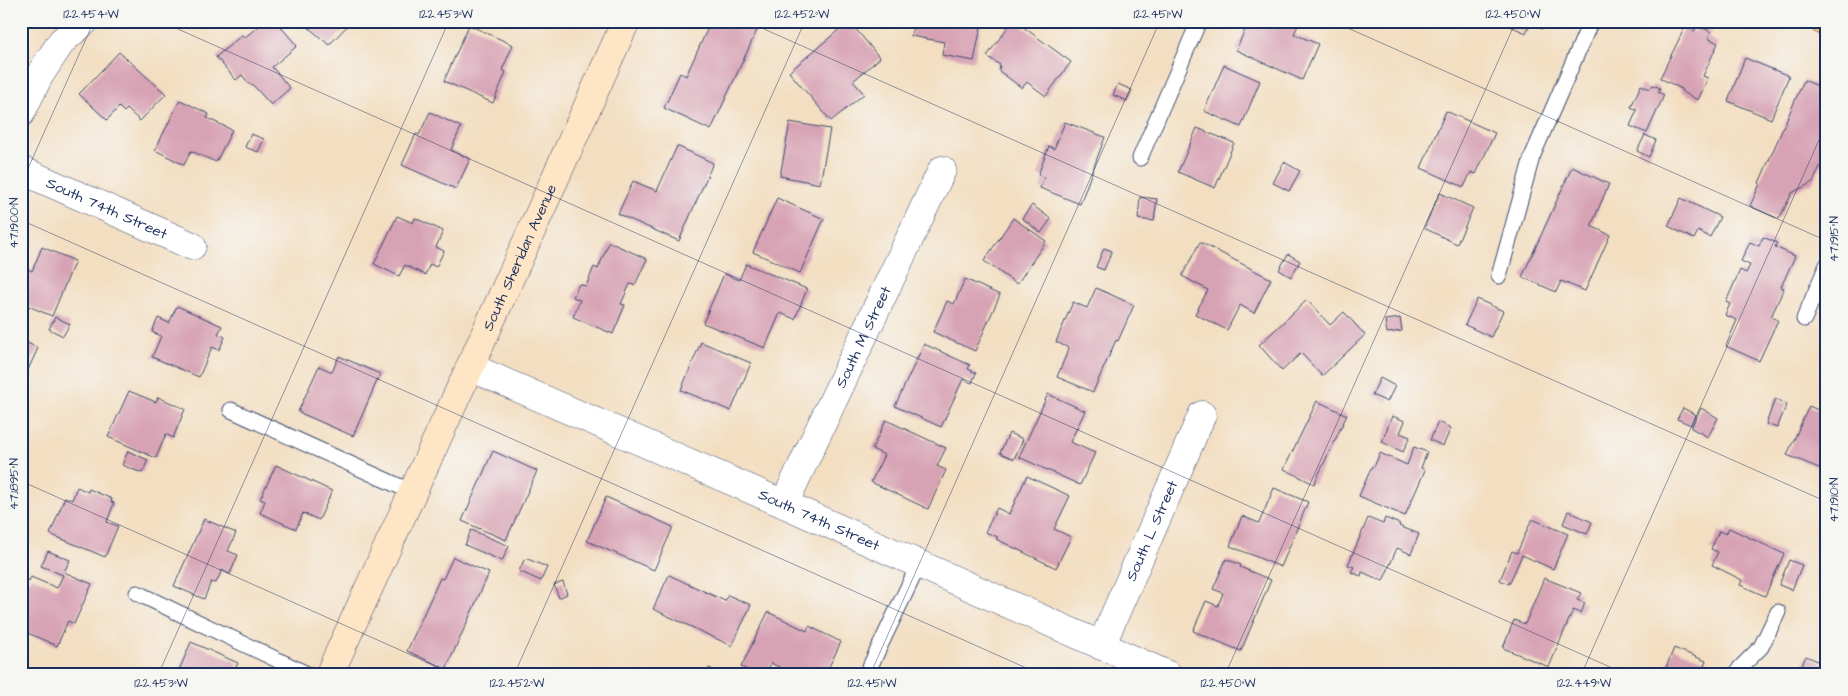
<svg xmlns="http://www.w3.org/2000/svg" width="1848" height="696" font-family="'Architects Daughter',sans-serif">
<rect width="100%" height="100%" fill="#f6f6f2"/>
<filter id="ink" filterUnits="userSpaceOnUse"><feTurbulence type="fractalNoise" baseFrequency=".02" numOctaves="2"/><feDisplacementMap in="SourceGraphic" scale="10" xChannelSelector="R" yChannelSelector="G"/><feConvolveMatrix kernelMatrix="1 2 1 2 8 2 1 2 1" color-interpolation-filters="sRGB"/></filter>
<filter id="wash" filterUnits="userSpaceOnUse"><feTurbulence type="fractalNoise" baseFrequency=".0096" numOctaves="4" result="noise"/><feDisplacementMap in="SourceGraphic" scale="20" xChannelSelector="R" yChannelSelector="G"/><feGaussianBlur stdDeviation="1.12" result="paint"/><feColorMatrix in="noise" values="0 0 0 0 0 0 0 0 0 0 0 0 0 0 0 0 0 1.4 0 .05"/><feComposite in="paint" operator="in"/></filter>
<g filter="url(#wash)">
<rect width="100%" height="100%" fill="#f3dec1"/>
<g id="blocks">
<g fill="#d7a2b4">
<polygon points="265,21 276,21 297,46 272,67 290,88 271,105 252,84 250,85 242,75 236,80 216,57 242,35 244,38"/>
<polygon points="301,21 349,21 351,22 329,45"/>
<polygon points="711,21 739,21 757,30 711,130 664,108 680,73 686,76"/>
<polygon points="849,21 880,58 853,81 864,94 831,121 789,72"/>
<polygon points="914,21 982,21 974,61 942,55 944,42 911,36"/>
<polygon points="1012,21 1015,21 1071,62 1046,96 1027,82 1022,88 999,71 1000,65 987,56"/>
<polygon points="1249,21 1295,21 1299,23 1294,34 1318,44 1302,80 1236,50"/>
<polygon points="1509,21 1546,21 1542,29 1530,23 1526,33 1508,25"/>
<polygon points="469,25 513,45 502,70 506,72 493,103 444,81"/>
<polygon points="1697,25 1711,32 1708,38 1718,43 1703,76 1708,78 1698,100 1681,91 1682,89 1660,78 1685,27 1694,32"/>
<polygon points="119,52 166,94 140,121 127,109 124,112 119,107 107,120 79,94"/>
<polygon points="1745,58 1789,76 1771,119 1728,101"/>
<polygon points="1224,65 1260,81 1241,127 1204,111"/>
<polygon points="1804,80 1827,90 1827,152 1813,182 1792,193 1779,219 1750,206 1760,184 1759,183"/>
<polygon points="1118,84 1132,90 1127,101 1113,95"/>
<polygon points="1641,85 1650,89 1653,85 1660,88 1658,92 1664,95 1647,133 1630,126 1637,110 1631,107"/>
<polygon points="180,100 209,114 207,118 232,130 216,162 191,151 184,165 155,150"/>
<polygon points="1446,111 1495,133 1476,174 1471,172 1464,187 1421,168"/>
<polygon points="430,112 461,127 451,150 470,159 456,189 402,165 416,134 419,135"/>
<polygon points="790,122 830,129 820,184 780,176"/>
<polygon points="1065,122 1105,137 1080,204 1040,188 1044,177 1038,175 1049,146 1054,149"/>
<polygon points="1197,128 1234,143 1215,188 1178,172"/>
<polygon points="251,134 264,139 258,152 245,147"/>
<polygon points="1645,135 1656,140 1649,157 1637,151"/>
<polygon points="677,146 713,163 679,241 618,214 633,181 657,191"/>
<polygon points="1284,162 1300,171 1289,191 1273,183"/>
<polygon points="1572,167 1609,184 1591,226 1610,235 1585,291 1561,281 1556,292 1522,277"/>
<polygon points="1440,193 1473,208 1457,244 1424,228"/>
<polygon points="1140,197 1157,199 1154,221 1138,219"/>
<polygon points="777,198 824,219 800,273 753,252"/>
<polygon points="1681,198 1720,217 1710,237 1698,231 1694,239 1668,226"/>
<polygon points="1032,205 1051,219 1041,233 1022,218"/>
<polygon points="397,216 413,223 415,218 443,231 436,247 444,251 436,267 430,264 425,275 405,265 399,276 374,264"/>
<polygon points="1013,218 1046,241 1017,284 984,261"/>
<polygon points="1763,237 1777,243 1775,247 1795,256 1781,287 1784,288 1771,317 1778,320 1759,361 1726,346 1737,320 1725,315 1730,304 1726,302 1740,270 1746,273 1750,265 1741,261 1750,242 1759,246"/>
<polygon points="609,242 647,259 635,285 630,284 621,304 625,305 613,334 573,317 580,300 573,297 579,284 586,286 594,267 598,269"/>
<polygon points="1200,242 1271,279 1254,313 1240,305 1227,330 1195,314 1208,290 1182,276"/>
<polygon points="42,247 75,261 52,316 21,303 21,266 32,271"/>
<polygon points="1104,248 1112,251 1104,270 1096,267"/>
<polygon points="1288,254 1300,261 1291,277 1279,270"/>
<polygon points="746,264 807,289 795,319 780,313 765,348 703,323 724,274 739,280"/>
<polygon points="965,279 1000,295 975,351 933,332 947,301 954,304"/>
<polygon points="1096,288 1134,305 1118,341 1116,340 1093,392 1057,377 1069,348 1056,342 1073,302 1087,308"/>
<polygon points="1477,299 1503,311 1491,337 1465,325"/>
<polygon points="1307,300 1330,325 1344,312 1365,335 1322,376 1301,353 1282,371 1259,345"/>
<polygon points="177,306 222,326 218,334 225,337 219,350 212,347 199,377 152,357 161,336 152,332 158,318 169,323"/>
<polygon points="55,317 70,324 63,336 49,329"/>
<polygon points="1400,318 1402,331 1387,333 1385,320"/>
<polygon points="21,340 38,348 21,385"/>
<polygon points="701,342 751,363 731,411 681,390"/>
<polygon points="924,344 970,365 968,369 976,373 972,383 963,379 941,427 895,406"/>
<polygon points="339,356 380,374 353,436 298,412 319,366 332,372"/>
<polygon points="1380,378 1395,386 1387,402 1372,395"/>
<polygon points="129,391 156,402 158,397 185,409 173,438 166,434 156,458 108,437"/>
<polygon points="1048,394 1085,411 1070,442 1095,453 1080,485 1019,457"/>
<polygon points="1775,399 1787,404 1777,428 1766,424"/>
<polygon points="1317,401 1347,415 1314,484 1284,469"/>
<polygon points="1809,406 1827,414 1827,464 1824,470 1787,455"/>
<polygon points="1683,408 1696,415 1691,425 1677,419"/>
<polygon points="1701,408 1718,418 1708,437 1691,428"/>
<polygon points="1392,416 1405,421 1400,433 1410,437 1403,452 1382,442"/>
<polygon points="886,420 946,448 937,466 946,470 928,509 871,482 884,455 872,449"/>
<polygon points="1438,422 1451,428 1443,446 1430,440"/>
<polygon points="1009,433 1023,439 1014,459 1000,453"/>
<polygon points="1414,447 1427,452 1421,468 1425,470 1405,516 1359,496 1372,466 1374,467 1380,453 1407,465"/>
<polygon points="128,451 148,460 142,473 122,465"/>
<polygon points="493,451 537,471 506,540 462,521"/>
<polygon points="276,465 332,491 319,520 303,513 296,529 260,513 265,501 260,499"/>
<polygon points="1027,476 1070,496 1054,529 1071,537 1056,568 996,539 998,537 985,532 997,508 1009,514"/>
<polygon points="77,487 88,492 89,489 112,499 111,502 114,503 107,522 118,526 105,557 50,534 65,497 72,500"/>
<polygon points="1274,488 1308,502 1281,567 1230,546 1242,516 1259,523"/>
<polygon points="606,497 673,527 654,570 587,541"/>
<polygon points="1568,511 1592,522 1587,534 1563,524"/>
<polygon points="1368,518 1383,524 1385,518 1400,524 1399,526 1419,534 1411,554 1397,548 1383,581 1362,572 1361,576 1351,572 1354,567 1348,565"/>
<polygon points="204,519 236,533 228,551 238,555 230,574 222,570 216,583 211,582 204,599 174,586"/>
<polygon points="1532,519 1568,534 1553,569 1522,555 1509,584 1500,580 1512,551 1517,553"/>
<polygon points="1729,528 1784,554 1765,596 1740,585 1742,580 1712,565 1718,552 1711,549 1719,531 1726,534"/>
<polygon points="471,530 509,546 502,561 465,545"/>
<polygon points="21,542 25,543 21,554"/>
<polygon points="48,551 70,560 64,572 92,584 74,624 68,621 57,646 21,630 21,578 29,581 31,577 57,588 63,575 41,566"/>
<polygon points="453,557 489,573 446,669 407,651 440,578 443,579"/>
<polygon points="525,558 547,567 541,581 519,571"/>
<polygon points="1226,559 1241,565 1240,567 1271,580 1241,651 1193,631 1206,601 1218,606 1223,593 1213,589"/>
<polygon points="1789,560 1802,565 1792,590 1779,585"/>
<polygon points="669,575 725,601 728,595 751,605 732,646 653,609"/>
<polygon points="1544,578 1581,593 1577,600 1585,603 1581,613 1573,610 1549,667 1503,648 1514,620 1525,624"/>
<polygon points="563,582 567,594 559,598 554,585"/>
<polygon points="768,612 807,631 809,626 841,642 825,675 795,675 771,663 765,675 758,675 741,667"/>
<polygon points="191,642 238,663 232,675 177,675"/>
<polygon points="1674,648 1706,661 1701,675 1663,675"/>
<polygon points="1806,656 1827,665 1827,675 1798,675"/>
<polygon points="709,668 720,673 719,675 706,675"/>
<polygon points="968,670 979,675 966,675"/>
</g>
</g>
</g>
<g filter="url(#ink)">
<use href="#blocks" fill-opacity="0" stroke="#3b496d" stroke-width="1"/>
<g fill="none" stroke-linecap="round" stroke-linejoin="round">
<g stroke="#3b496d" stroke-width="17">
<g id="lane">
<polyline points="1140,158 1199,21"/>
<polyline points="1499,276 1532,157 1591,21"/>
<polyline points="1804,319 1827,265"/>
<polyline points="231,410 412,492"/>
<polyline points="137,593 309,675"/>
<polyline points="866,675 919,564"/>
<polyline points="1736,675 1740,668 1761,647 1778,612"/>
</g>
</g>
<g stroke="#3b496d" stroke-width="29">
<g id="street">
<polyline points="21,113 39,76 62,41 85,21"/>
<path id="s1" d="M21,170L192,246"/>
<path id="s2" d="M470,367L784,504L1168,675"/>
<path id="s3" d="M784,504L942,170"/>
<path id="s4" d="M1101,646L1202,415"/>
</g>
</g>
<g stroke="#3b496d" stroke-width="29">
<g id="secondary">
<path id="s5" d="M329,675L470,367L626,21"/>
</g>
</g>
<g stroke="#3b496d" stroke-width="29">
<polyline id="primary" points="1823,21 1827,23"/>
</g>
<use href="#lane" stroke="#fff" stroke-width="15"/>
<use href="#street" stroke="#fff" stroke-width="28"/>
<use href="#secondary" stroke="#fee5c5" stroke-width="28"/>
<use href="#primary" stroke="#fcbd6f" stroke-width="28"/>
</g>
</g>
<path fill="none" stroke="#1b2f5e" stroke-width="1" stroke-opacity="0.45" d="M160,21L1628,675M746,21L1827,502M1332,21L1827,241M21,184L94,21M21,220L1042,675M21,481L456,675M158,675L449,21M514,675L805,21M870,675L1160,21M1225,675L1516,21M1581,675L1827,122"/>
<g text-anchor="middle" stroke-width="5" stroke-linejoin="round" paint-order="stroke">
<g font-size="15" fill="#1b2f5e" stroke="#f6f6f2">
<text dy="5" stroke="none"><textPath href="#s1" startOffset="94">South 74th Street</textPath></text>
<text dy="5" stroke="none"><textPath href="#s5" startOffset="459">South Sheridan Avenue</textPath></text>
<text dy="5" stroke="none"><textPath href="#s3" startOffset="185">South M Street</textPath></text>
<text dy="5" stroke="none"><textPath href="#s2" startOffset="381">South 74th Street</textPath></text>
<text dy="5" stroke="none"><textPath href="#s4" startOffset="126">South L Street</textPath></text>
</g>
</g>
<rect width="1848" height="696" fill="none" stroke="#f6f6f2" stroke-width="55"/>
<rect x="28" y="28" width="1792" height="640" fill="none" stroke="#1b2f5e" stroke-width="2"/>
<g font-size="12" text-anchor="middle" fill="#1b2f5e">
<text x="91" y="18">122.454°W</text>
<text x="446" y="18">122.453°W</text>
<text x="802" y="18">122.452°W</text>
<text x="1158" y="18">122.451°W</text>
<text x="1513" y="18">122.450°W</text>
<text transform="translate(14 223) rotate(-90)" y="4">47.1900°N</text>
<text transform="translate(1834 239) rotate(-90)" y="4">47.1915°N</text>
<text transform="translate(14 484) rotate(-90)" y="4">47.1895°N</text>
<text transform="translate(1834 500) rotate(-90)" y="4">47.1910°N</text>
<text x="161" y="687">122.453°W</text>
<text x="517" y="687">122.452°W</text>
<text x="872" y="687">122.451°W</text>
<text x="1228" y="687">122.450°W</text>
<text x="1584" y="687">122.449°W</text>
</g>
</svg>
